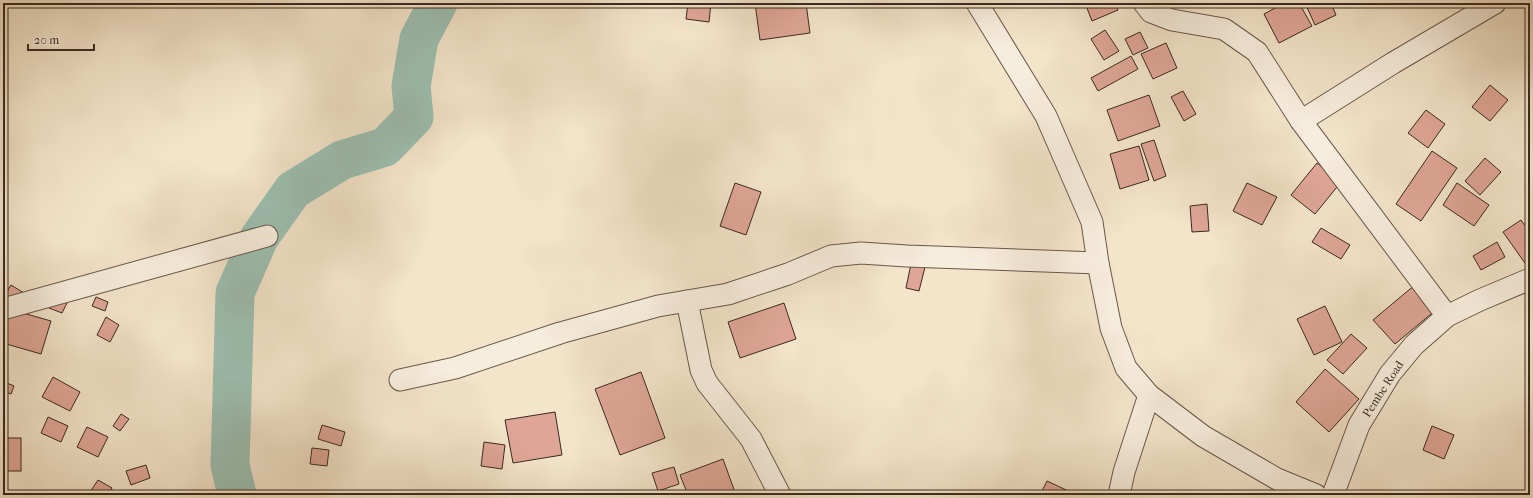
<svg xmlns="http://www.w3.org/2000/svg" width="1533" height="498" font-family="'IM FELL French Canon',serif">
<rect width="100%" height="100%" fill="#f3e4ca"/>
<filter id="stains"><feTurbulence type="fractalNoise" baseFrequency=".005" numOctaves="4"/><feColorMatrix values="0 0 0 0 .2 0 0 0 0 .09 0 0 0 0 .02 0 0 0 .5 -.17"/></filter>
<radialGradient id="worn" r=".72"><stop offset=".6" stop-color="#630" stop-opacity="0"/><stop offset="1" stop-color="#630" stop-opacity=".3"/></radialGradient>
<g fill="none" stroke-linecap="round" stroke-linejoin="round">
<polyline stroke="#9cbfb1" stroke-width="39" points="237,495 230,465 235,293 259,238 293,190 342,160 385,147 414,117 411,86 419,39 438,3"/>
</g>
<g fill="#dfa697" stroke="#3a2a1f">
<polygon points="688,3 711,3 709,22 686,19"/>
<polygon points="755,3 806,3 810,33 760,40"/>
<polygon points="1085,3 1115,3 1118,10 1092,21"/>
<polygon points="1284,3 1299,3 1312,26 1279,43 1264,14"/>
<polygon points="1305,3 1331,3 1336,15 1315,25"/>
<polygon points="1105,30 1119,51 1104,60 1091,39"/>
<polygon points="1140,32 1148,48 1133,55 1125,39"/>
<polygon points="1166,43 1177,68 1153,79 1141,54"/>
<polygon points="1131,56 1138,69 1098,91 1091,78"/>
<polygon points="1490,85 1508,100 1490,121 1472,107"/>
<polygon points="1183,91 1196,114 1184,121 1171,97"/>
<polygon points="1149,95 1160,126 1118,141 1107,110"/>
<polygon points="1426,110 1445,124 1428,148 1408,133"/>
<polygon points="1154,140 1166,176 1154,181 1141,144"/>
<polygon points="1139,146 1149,180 1120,189 1110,154"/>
<polygon points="1432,151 1457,168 1421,221 1396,204"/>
<polygon points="1485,158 1501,172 1480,195 1465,181"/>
<polygon points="1317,163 1341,182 1315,214 1291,195"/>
<polygon points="735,183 761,192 746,235 720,226"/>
<polygon points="1247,183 1277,197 1262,225 1233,211"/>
<polygon points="1457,183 1489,205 1474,226 1443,205"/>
<polygon points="1207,204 1209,231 1192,232 1190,206"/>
<polygon points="1521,220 1530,233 1530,264 1527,266 1503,232"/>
<polygon points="1321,228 1350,245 1341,259 1312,242"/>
<polygon points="1497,242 1505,257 1481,270 1473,256"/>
<polygon points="912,259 926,263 919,291 906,288"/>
<polygon points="1416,284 1437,309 1395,344 1373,320"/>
<polygon points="11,285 24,293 18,303 5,295"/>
<polygon points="96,297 108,302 105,311 92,306"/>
<polygon points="54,298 67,303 62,313 49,308"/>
<polygon points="784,303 796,339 740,358 728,322"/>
<polygon points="1325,306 1342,342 1314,355 1297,319"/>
<polygon points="9,309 51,321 41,354 3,343 3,331"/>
<polygon points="106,317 119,325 110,342 97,335"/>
<polygon points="1351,334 1367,348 1343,374 1327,360"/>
<polygon points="1325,369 1359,399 1329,432 1296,402"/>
<polygon points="641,372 665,438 620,455 595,389"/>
<polygon points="53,377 80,392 70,411 42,397"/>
<polygon points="7,383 14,386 11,394 3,391"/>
<polygon points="555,412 562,455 513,463 505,420"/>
<polygon points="121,414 129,419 120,431 113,426"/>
<polygon points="48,417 68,426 61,442 41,433"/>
<polygon points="322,425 345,432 341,446 318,439"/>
<polygon points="1432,426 1454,435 1444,459 1423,450"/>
<polygon points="87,427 108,437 98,457 77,447"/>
<rect x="5" y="438" width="16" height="33"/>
<polygon points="484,442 505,445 502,469 481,466"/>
<polygon points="312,448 329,450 327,466 310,464"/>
<polygon points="723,459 736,495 688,495 680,475"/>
<polygon points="146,465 150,478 131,485 126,471"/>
<polygon points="674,467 679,484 658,491 652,473"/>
<polygon points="98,480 112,488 108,495 95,495 90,492"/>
<polygon points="1047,481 1077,495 1040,495"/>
</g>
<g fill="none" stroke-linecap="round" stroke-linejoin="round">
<g stroke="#68584a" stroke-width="23">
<g id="street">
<polyline points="977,3 1046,116 1092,222 1098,263 1111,328 1126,368 1149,395 1203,436 1277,479 1316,495"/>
<polyline points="1144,3 1151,12 1172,20 1224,29 1257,52 1301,121 1447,316"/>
<polyline points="1301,121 1393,63 1495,3"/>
<polyline points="687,301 701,370 707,383 751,439 780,495"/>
<polyline points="3,309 267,236"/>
<polyline points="400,380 455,368 560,333 658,306 728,294 788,274 831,256 861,253 907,256 1098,263"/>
<polyline points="1119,495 1124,472 1149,395"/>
<polyline points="1333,495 1359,425 1390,374 1414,345 1447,316 1480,300 1530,279"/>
</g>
</g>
<use href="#street" stroke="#f7eddd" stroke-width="21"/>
</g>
<g text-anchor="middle" stroke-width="3" stroke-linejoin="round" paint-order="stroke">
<g font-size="12" fill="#3a2a1f" stroke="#f7eddd">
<text transform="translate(1383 389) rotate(-57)" y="4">Pembe Road</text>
</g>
</g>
<rect width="1533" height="498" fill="none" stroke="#f3e4ca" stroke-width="16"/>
<rect x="4" y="4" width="1525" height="490" fill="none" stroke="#3a2a1f" stroke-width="2"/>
<rect x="8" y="8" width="1517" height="482" fill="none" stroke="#3a2a1f"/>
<path d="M28 44v6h66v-6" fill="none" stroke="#3a2a1f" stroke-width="2"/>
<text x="34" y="44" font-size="12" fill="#3a2a1f" stroke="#f7eddd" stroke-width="3" paint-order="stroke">20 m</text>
<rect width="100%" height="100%" filter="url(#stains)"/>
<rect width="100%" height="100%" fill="url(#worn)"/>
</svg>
